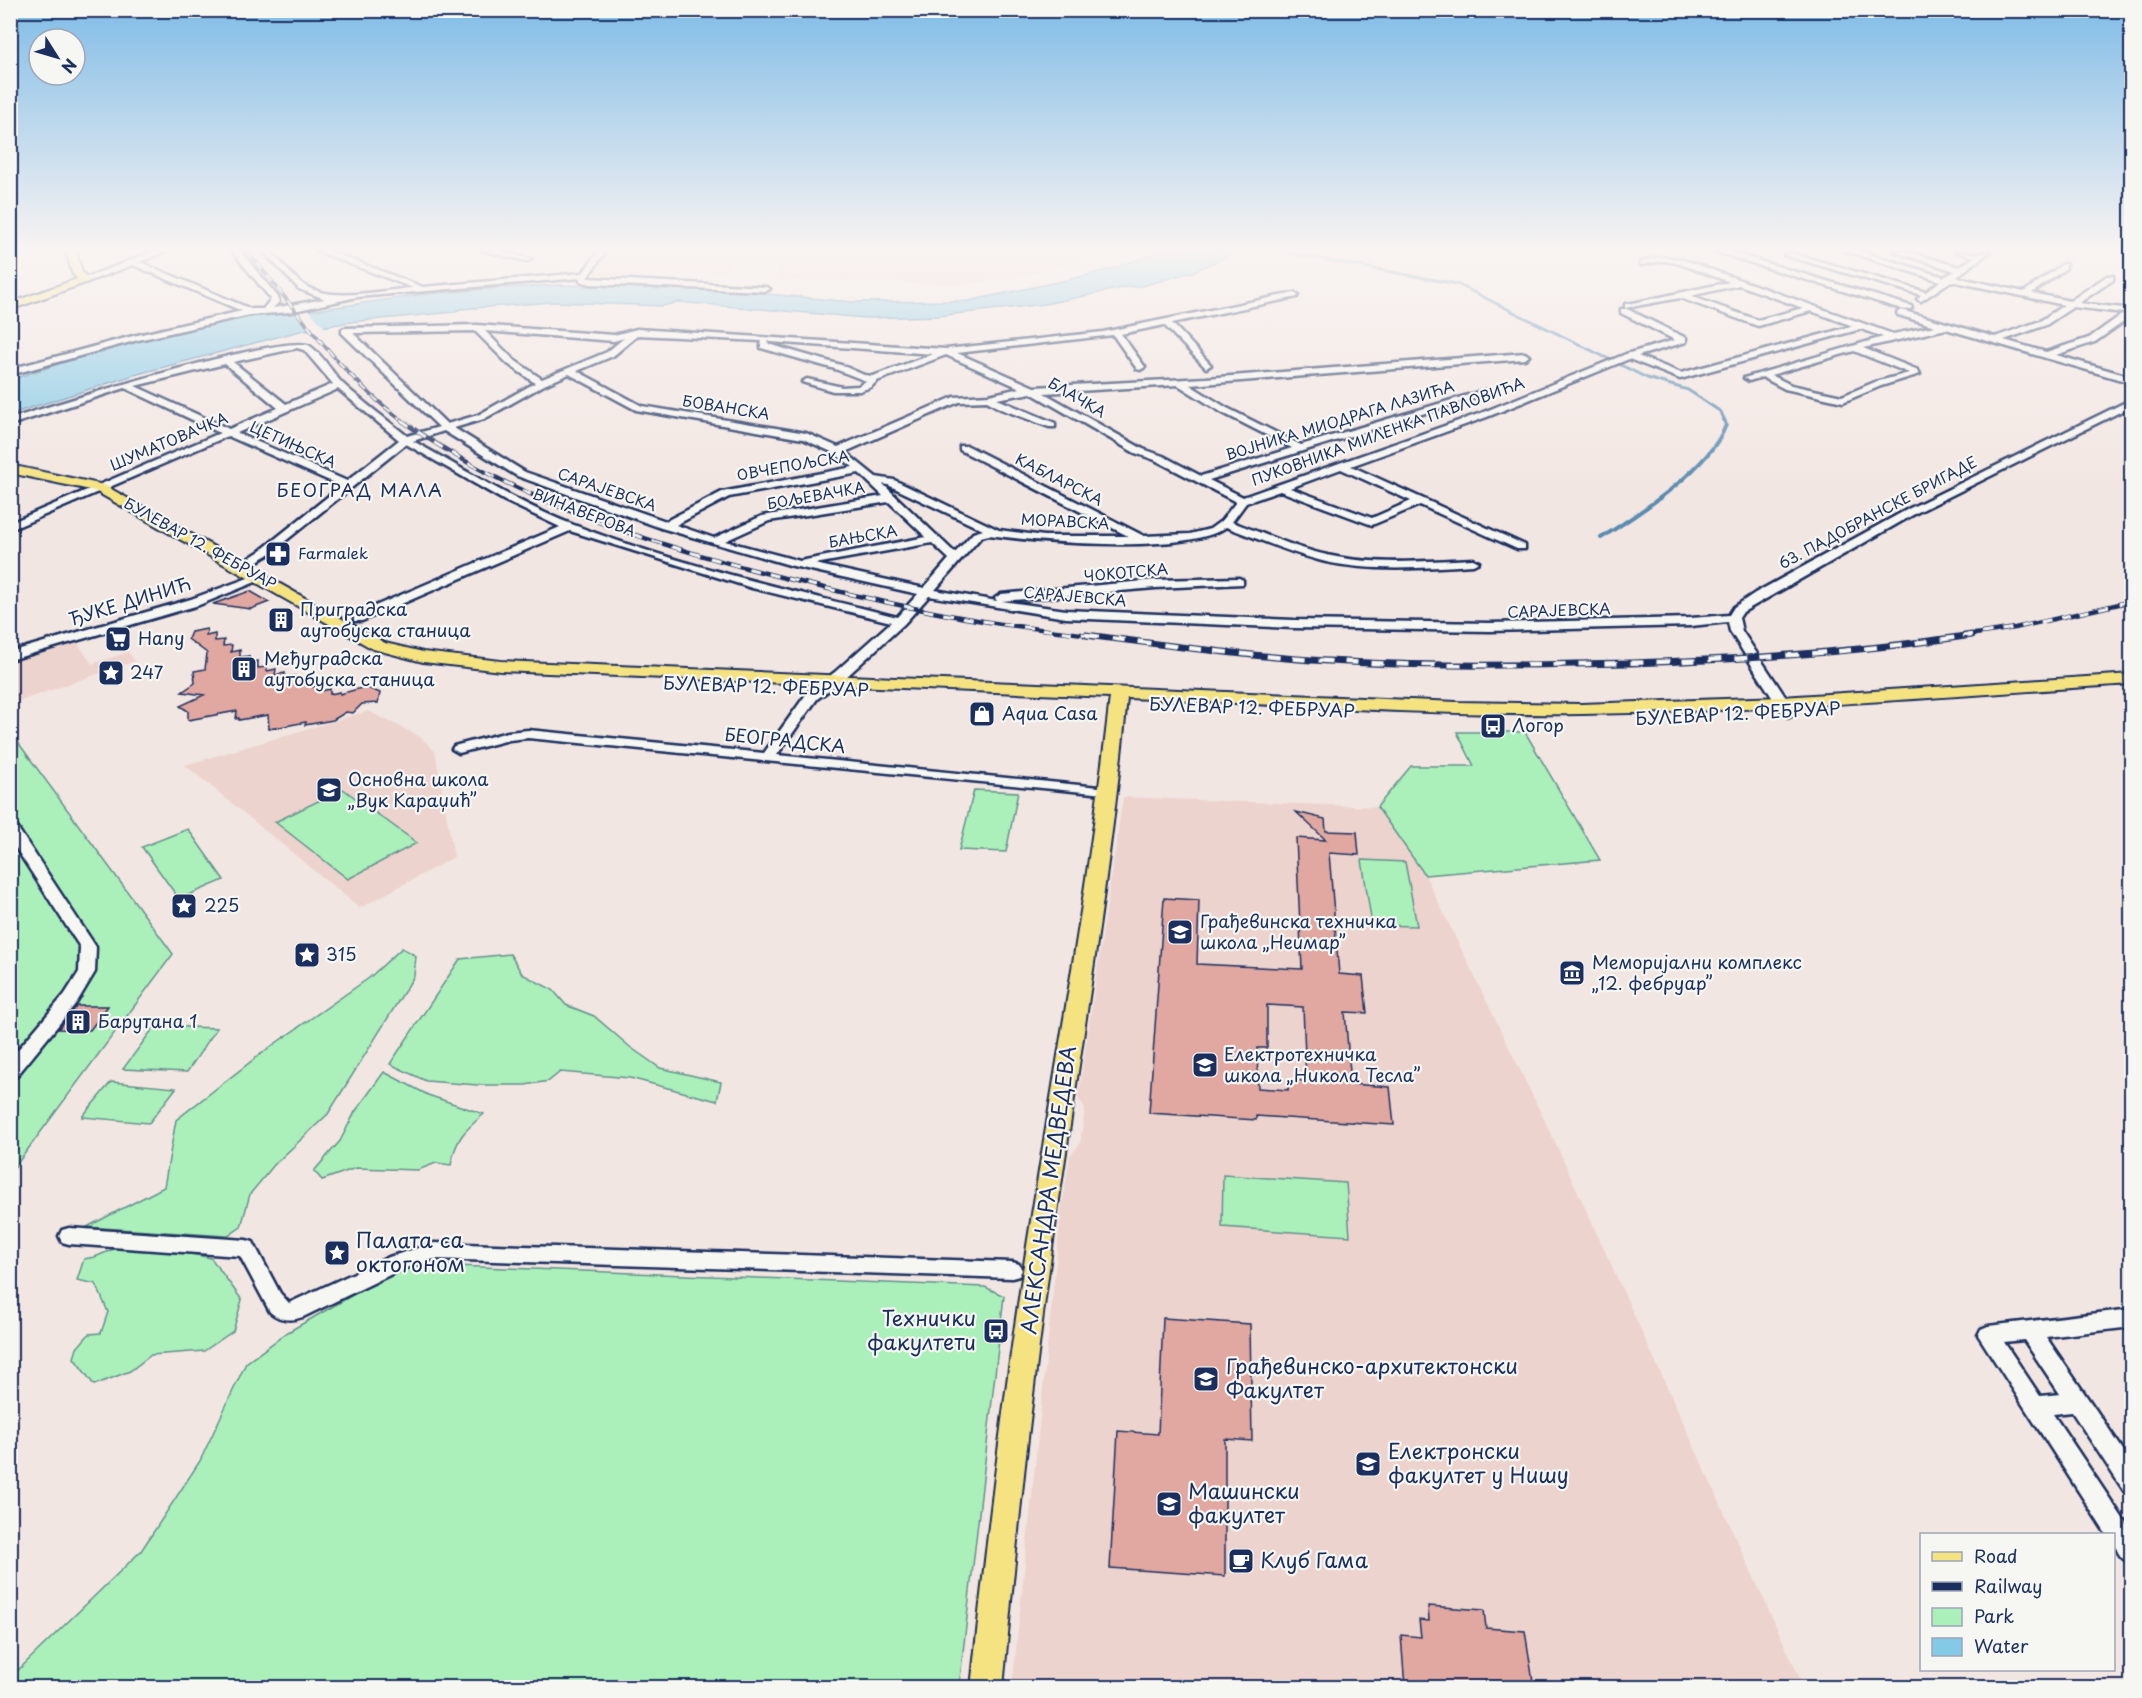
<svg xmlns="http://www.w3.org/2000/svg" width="2142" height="1698" font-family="'Playpen Sans',sans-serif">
<rect width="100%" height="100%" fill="#f2e6e2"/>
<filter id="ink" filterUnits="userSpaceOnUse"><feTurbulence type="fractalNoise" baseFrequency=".0167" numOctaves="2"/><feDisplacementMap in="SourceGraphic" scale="12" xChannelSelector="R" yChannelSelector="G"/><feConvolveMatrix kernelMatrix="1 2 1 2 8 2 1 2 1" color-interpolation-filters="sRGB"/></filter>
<g filter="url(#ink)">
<g fill="#edd3ce">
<polygon points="605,251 1121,251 1008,279 959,284 776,280 777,264 728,265 725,272 631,276 590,275"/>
<polygon points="76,641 92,664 128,652 135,661 11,704 11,662"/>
<polygon points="368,711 419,736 435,751 454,857 360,908 185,765"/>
<polygon points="1123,797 1377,807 1425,875 1467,961 1556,1144 1804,1687 1012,1688 1061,1213 1070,1156 1080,1144 1085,1108 1078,1098"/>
</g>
<g fill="#abf0bb" stroke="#63908c" stroke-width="1.5">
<polygon points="1457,732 1525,732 1600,860 1425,875 1377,807 1411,766 1474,766"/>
<polygon points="17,741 173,954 11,1172 10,743"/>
<polygon points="343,789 417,843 348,879 275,822"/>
<polygon points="974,790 1018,792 1006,852 959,850"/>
<polygon points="188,829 224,880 179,899 142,847"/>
<polygon points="1362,860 1405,862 1417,926 1372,925"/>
<polygon points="402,948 416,956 414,976 328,1114 274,1165 250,1194 241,1227 228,1236 87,1227 164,1187 176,1120 263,1052 369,978"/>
<polygon points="510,954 522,974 553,990 566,1005 594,1016 630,1047 660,1068 721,1082 717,1101 630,1078 560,1072 549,1081 525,1085 478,1085 426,1081 390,1064 460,959"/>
<polygon points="155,1026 217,1028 187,1072 123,1069"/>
<path d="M384,1072L428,1095L484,1114C464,1131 456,1138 451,1165L436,1163L418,1170L356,1168L322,1180L314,1171L340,1141L355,1112Z"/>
<polygon points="111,1082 176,1088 149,1123 82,1117"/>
<polygon points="1223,1175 1346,1183 1350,1236 1222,1227"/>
<polygon points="116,1248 182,1252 211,1258 242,1300 233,1331 204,1351 151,1355 130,1371 94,1385 74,1358 77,1348 89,1334 101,1333 108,1312 96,1284 77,1280 84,1259 95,1257"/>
<polygon points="431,1265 985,1287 1004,1296 959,1687 11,1688 11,1677 141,1551 200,1461 246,1363 288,1332 400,1268"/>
</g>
<path fill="#84c9e6" stroke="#5a8bb0" stroke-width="1.5" d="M1162,251H1239L1192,272L1142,286L1127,287L1045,304L937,316L866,318L678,302L663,306L553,302L460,309L454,312L350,322L300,331L134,375L11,414L10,380C74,358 140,339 206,326C233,320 260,313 288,314L420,295L500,288L562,285L736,291L853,302L968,301L1067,280L1111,269Z"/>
<polygon fill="#f2e6e2" points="307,308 326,329 312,332 293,310"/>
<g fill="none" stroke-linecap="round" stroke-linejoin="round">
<polyline stroke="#5a8bb0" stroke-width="3" points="1289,253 1457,284 1647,378 1688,390 1721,412 1725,421"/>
<path stroke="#5a8bb0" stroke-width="4" d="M1601,538C1640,513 1709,469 1726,425L1724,420"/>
</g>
<g fill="#e1a7a1" stroke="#1b2f5e" stroke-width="1.5" fill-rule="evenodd">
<polygon points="250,591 269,602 251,609 213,604"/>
<polygon points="207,629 206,636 215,634 215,641 224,640 223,646 232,645 231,652 240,650 240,657 249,656 249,663 258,661 258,668 267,667 267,671 276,669 275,675 285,673 284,678 294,676 294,681 303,679 303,684 312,683 312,687 321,686 321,691 330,689 330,694 340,692 340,694 365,687 380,693 378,703 362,704 353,713 346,712 333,720 305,725 306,722 269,729 268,715 239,720 239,718 236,719 237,711 188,720 188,711 180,706 204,695 182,692 195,683 194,671 205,669 207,653 188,639 191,632"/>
<path d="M1296,812L1325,819L1326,831L1357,832L1359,855L1329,853L1339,974L1363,976L1367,1013L1345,1012L1351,1084L1390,1087L1394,1125L1256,1116V1120L1149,1113L1164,898L1199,900L1197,964L1302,969L1296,838L1326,840ZM1267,1005L1303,1007L1306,1081L1288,1080V1090L1258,1088L1257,1048H1267Z"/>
<polygon points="77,1006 108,1006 90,1030 58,1029"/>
<polygon points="1163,1318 1250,1324 1252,1441 1225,1439 1225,1576 1110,1568 1118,1431 1158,1434"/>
<polygon points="1428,1606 1484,1610 1486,1628 1525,1631 1534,1688 1405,1688 1401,1635 1421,1637 1419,1620 1429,1621"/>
</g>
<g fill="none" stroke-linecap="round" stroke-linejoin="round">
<g stroke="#1b2f5e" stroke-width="5">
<g id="minor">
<path d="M154,251H166L140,262L251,309H263L271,299L232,251H240L278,297L279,302L273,308L325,299L299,289L263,251H271C282,263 291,276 304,285C330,303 381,290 413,288L317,251H329L423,287L583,273L598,251H606L587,278L766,287L770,289L766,291L590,284L580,281V278L357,297L290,312L250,315L138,340L10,375V369L133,336L242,311L133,265L87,282L80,280Z"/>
<polygon points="483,251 500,251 531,259 527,261"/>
<polygon points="1726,251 1911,306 1912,308 1905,310 1716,252"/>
<path d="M1846,251H1859L1944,277L1955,271L1893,251H1906L1959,267L1974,257L1955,251L1979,254L1991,251L1956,277L2024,292L2063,264H2066V268L2032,293L2070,301L2107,276H2113V280L2079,303L2132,309V316L2095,342L2056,355L2132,377V383L1946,329L1863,348L1918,370L1920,374L1881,386L1843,402L1785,389L1762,377L1749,381L1744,378L1883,337L1861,329L1680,379L1629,359L1487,417L1351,466L1525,545V549H1517L1420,505L1372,525L1280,491L1246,503L1232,522C1263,533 1294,548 1327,555C1374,566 1425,561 1473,559L1479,562L1473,565C1425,568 1374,572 1326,562C1292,554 1259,539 1226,527C1188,555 1038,542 989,535L981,537L935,590L997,601L995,598L1001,594L1155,580L1239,578L1243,580V584L1155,588L1002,601L1066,610L1294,620L1490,623L1691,618L1729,615L1734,607L1755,593L1910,508L2132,399V406L1918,512L1743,612L1739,618L1742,631L1796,713L1789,717L1782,713L1730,631L1728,622L1691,626L1490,631L1294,628L1066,618L929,596L904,624L845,678L817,699L777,755L1109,788L1114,789L1116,792L1114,795L528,738L509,740L459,753L452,749L454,746L508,732L528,730L764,753L807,693L835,672L891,622L752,588L570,531L362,621H354V615L560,527L505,501L406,444L268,555L242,570L238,569V565L260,551L341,486L228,436L10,530V523L220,433L125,388L10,425V419C50,406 287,331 310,346C323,355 332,373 343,384C363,402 386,419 407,436L439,427L342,333V329L345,328L477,325L614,335L637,329L946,349L1103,332L1294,293L1298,295L1297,297L1172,323L1209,363L1211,365L1206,368L1164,325L1121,334L1145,367L1140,370L1137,369L1113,335L957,353L1034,387L1206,378L1525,353L1529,356L1525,359L1190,385L1227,408L1301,445L1485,390L1493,392L1209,480L1243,497L1481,413L1626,354L1675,340L1621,313V309H1627L1686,338V342L1638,356L1681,373L1853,326L1811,311L1758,326L1680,298L1625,308V304H1628L1730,282L1677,263L1663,261L1641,265L1640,263C1652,256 1667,257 1681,259L1893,334L1935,326L1898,315L1897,313L1901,310L1995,337L2040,321L2064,305L1951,281L1921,301L1917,299L1921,295L1784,255L1791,253L1926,292L1940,281ZM1739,285L1803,308L1758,320L1690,296ZM2073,307L2124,313L2089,338L2046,352L2004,340L2046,325ZM475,331L508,364L535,383L478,415L447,424L353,333ZM485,331L614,341L624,338L607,352L542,379L514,360ZM638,335L761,341V348L835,369L866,381L858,386L842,387L807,379L802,382L833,391H860L871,387L877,381L946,355L1020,388L989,395L954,397L838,447L806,433L642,406L577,371L613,356ZM767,341L771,342L933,354L873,376L864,375L841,365L768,344ZM297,348L304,350L333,384L286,404L233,362ZM1854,351L1909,373L1875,382L1842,396L1791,385L1771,375ZM225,364L278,408L229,429L135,386ZM569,374L636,410L803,439L834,453L853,467L722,492L666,521L525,472L454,428L484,419L544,385ZM1178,385L1221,412L1292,448L1201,476L1163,456L1143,449L1044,393ZM338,389L399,440L347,481L237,433ZM1031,393L1135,453L1155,460L1236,502L1221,521L1210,529L1190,534L1144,536L968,446H960V450L1128,536H1044L999,530L894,480L876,477L845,452L959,402L987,401L1001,409L1049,427H1055V423L997,399ZM444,431L517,476L661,528L793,566L918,594L897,617C789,590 679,565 574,525C518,504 466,470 413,441ZM1341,469L1411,501L1372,518L1290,488ZM859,473L883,496L762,516L714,538L676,525L729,497ZM883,484L888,485L983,530L973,533L955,553ZM889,502L926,537L800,561L725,541L769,521ZM932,543L949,559L924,588L815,564Z"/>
<polygon points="259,574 263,575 263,579 199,605 10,660 10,652 191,599"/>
<polygon points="10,823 15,824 96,947 95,972 77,1002 16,1077 10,1078 10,1059 65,994 79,972 80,947 10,839"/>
<path d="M69,1228L246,1240L253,1242L280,1293L289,1303L389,1257L434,1243L1012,1262L1019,1264L1022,1270L1019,1276L1012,1278L434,1259L402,1269L303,1317C291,1321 280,1321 270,1312L240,1256L69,1244L62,1242L59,1236L62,1230Z"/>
<path d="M2132,1309V1327L2046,1337L2132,1463V1493L2124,1491L2072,1412L2053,1414L2132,1532V1564C2119,1559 2114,1548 2114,1534H2106L1978,1335L1981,1329L1988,1326ZM2024,1340L2060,1394L2040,1396L2004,1342Z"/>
</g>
</g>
<g stroke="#1b2f5e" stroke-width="4">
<g id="major">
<polygon points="66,251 76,251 82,272 89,280 88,282 10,310 10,303 77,279 72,273"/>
<path d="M10,465L104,485L385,643L423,652L501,661L1457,702L1581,704L1782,697L2132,674V684C1948,696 1765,712 1582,714C1430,716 1278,704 1127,698C1108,894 1074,1088 1047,1284C1029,1418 1015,1553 1003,1688H971C985,1553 1001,1418 1021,1284C1051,1088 1088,894 1110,697L501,671L423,662L373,649L95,491L10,473Z"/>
</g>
</g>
<use href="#minor" fill="#f6f6f2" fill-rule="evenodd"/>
<use href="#major" fill="#f5e382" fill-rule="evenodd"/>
<g stroke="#1b2f5e" stroke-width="4">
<path id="rail-far2" d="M247,251C295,308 343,378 403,421"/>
</g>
<g stroke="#1b2f5e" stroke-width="4.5">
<g id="rail-far1">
<path d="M401,420C505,495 626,536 750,569C829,590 909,609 989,622C1025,628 1061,631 1097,636"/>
<polyline points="1962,636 2015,628 2132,601"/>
</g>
</g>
<g stroke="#1b2f5e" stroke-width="7">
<path id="rail" d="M1086,635C1173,646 1260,658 1348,662C1423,666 1499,666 1574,664C1707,662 1841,655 1972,635"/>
</g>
<use href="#rail-far2" stroke="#f6f6f2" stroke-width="2" stroke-dasharray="8" stroke-linecap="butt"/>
<use href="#rail-far1" stroke="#f6f6f2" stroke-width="3" stroke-dasharray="10" stroke-linecap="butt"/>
<use href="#rail" stroke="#f6f6f2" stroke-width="4.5" stroke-dasharray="13" stroke-linecap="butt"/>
</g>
</g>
<linearGradient id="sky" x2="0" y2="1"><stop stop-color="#80bce7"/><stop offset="0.51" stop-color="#f9f4f2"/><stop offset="1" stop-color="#f9f4f2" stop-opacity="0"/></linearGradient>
<rect width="2142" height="489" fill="url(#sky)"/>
<defs>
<g id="pharmacy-square" transform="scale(1.35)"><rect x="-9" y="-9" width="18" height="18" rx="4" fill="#1b2f5e" stroke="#f6f6f2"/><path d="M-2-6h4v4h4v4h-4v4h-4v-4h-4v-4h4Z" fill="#fff"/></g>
<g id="building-square" transform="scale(1.35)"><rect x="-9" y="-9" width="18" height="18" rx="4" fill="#1b2f5e" stroke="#f6f6f2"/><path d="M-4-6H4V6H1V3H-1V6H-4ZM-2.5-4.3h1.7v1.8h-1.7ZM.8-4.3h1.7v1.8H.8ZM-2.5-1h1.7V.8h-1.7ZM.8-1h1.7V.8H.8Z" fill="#fff"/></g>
<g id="supermarket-square" transform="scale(1.35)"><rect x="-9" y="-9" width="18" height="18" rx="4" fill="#1b2f5e" stroke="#f6f6f2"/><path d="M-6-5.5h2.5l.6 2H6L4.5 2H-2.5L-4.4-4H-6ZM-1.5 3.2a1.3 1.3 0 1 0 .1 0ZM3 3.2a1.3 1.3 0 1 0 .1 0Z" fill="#fff"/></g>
<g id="sight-square" transform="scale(1.35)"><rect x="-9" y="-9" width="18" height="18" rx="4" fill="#1b2f5e" stroke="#f6f6f2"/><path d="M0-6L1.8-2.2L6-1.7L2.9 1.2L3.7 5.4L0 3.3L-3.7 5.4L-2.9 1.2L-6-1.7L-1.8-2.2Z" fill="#fff"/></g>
<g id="shop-square" transform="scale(1.35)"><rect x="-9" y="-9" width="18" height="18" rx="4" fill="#1b2f5e" stroke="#f6f6f2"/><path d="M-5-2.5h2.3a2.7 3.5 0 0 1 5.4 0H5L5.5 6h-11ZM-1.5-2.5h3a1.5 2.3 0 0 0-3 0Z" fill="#fff"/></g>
<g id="bus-square" transform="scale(1.35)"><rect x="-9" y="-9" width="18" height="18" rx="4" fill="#1b2f5e" stroke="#f6f6f2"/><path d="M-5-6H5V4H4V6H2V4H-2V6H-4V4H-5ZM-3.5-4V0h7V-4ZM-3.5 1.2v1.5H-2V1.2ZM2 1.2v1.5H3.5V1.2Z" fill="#fff"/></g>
<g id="school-square" transform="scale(1.35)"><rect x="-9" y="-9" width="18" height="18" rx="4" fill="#1b2f5e" stroke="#f6f6f2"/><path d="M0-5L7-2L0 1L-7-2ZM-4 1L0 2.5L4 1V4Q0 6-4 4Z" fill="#fff"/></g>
<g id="museum-square" transform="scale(1.35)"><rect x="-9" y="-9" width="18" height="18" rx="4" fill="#1b2f5e" stroke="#f6f6f2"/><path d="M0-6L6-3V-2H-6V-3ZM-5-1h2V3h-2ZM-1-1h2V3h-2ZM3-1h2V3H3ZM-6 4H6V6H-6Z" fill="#fff"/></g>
<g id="university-square" transform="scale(1.35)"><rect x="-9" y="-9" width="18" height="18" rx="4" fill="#1b2f5e" stroke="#f6f6f2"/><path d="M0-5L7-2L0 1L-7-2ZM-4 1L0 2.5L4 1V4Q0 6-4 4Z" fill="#fff"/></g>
<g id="cafe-square" transform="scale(1.35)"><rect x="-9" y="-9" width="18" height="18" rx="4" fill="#1b2f5e" stroke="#f6f6f2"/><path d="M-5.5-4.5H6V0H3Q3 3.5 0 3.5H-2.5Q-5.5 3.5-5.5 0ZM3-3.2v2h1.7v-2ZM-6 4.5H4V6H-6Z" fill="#fff"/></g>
</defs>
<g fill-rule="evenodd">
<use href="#pharmacy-square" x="278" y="554"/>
<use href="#building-square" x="281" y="620"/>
<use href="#supermarket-square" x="118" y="639"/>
<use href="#building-square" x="244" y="669"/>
<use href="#sight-square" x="111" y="673"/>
<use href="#shop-square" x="982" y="714"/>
<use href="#bus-square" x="1493" y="726"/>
<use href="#school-square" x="329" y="790"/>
<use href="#sight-square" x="184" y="906"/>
<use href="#school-square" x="1180" y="932"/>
<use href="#sight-square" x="307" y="955"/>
<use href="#museum-square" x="1572" y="973"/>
<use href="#building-square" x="78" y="1022"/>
<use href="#school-square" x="1205" y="1065"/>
<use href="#sight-square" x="337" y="1253"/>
<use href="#bus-square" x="996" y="1331"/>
<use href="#university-square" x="1206" y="1379"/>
<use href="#university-square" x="1368" y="1464"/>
<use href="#university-square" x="1169" y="1504"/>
<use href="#cafe-square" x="1241" y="1561"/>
</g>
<g text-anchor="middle" stroke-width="4.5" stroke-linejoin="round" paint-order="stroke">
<g font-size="15" fill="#1b2f5e" stroke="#f6f6f2">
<text transform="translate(1077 398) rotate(30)" y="5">БЛАЧКА</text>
<text transform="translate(726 408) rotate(9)" y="5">БОВАНСКА</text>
<text transform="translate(1340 421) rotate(-17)" y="5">ВОЈНИКА МИОДРАГА ЛАЗИЋА</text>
<text transform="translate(1388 432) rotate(-20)" y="5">ПУКОВНИКА МИЛЕНКА ПАВЛОВИЋА</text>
<text transform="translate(169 442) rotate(-23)" y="5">ШУМАТОВАЧКА</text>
<text transform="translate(293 445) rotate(24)" y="5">ЦЕТИЊСКА</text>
<text transform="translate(793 466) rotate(-10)" y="5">ОВЧЕПОЉСКА</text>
<text transform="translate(1059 480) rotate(27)" y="5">КАБЛАРСКА</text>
<text transform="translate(607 490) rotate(19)" y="5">САРАЈЕВСКА</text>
<text transform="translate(816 496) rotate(-10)" y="5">БОЉЕВАЧКА</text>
<text transform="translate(584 513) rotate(21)" y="5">ВИНАВЕРОВА</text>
<text transform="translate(1878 513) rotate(-28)" y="5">63. ПАДОБРАНСКЕ БРИГАДЕ</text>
<text transform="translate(1065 522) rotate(3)" y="5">МОРАВСКА</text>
<text transform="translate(863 537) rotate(-10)" y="5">БАЊСКА</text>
<text transform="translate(200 544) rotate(29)" y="5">БУЛЕВАР 12. ФЕБРУАР</text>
<text transform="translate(1126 573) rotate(-5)" y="5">ЧОКОТСКА</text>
<text transform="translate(1075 597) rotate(5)" y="5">САРАЈЕВСКА</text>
<text transform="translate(1559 611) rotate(-2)" y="5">САРАЈЕВСКА</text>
</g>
<g font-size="15" fill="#1b2f5e" stroke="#f6f6f2" text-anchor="start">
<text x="298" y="559">Farmalek</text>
</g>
<g font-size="18" letter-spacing="1.5" fill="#1b2f5e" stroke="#f6f6f2">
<text x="360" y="497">БЕОГРАД МАЛА</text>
</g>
<g font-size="18" fill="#1b2f5e" stroke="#f6f6f2">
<text transform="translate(130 602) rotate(-17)" y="6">ЂУКЕ ДИНИЋ</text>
<text transform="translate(766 687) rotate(2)" y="6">БУЛЕВАР 12. ФЕБРУАР</text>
<text transform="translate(1252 708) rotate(2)" y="6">БУЛЕВАР 12. ФЕБРУАР</text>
<text transform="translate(1738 714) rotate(-3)" y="6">БУЛЕВАР 12. ФЕБРУАР</text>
<text transform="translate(785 741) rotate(6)" y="6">БЕОГРАДСКА</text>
</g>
<g font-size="18" fill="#1b2f5e" stroke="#f6f6f2" text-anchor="start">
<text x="300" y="616">Приградска<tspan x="300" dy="21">аутобуска станица</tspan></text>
<text x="138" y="645">Hany</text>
<text x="264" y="665">Међуградска<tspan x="264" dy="21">аутобуска станица</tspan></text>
<text x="130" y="679">247</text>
<text x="1002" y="720">Aqua Casa</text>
<text x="1512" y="732">Логор</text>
<text x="348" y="786">Основна школа<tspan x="348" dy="21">„Вук Караџић”</tspan></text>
<text x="204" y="912">225</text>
<text x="1200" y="928">Грађевинска техничка<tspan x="1200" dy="21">школа „Неимар”</tspan></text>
<text x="326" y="961">315</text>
<text x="1592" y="969">Меморијални комплекс<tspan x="1592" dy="21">„12. фебруар”</tspan></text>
<text x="98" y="1028">Барутана 1</text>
<text x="1224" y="1061">Електротехничка<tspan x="1224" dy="21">школа „Никола Тесла”</tspan></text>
</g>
<g font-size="21" fill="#1b2f5e" stroke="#f6f6f2">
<text transform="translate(1049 1190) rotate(-82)" y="7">АЛЕКСАНДРА МЕДВЕДЕВА</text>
</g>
<g font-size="21" fill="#1b2f5e" stroke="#f6f6f2" text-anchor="start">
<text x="356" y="1248">Палата са<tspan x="356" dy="24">октогоном</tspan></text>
<text x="976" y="1326" text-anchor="end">Технички<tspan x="976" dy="24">факултети</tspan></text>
<text x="1226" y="1374">Грађевинско-архитектонски<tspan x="1226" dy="24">Факултет</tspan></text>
<text x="1388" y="1459">Електронски<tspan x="1388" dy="24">факултет у Нишу</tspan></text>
<text x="1188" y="1499">Машински<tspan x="1188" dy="24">факултет</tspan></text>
<text x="1260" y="1568">Клуб Гама</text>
</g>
</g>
<rect width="2142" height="1698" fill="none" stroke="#f6f6f2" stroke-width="36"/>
<rect x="18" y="18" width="2106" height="1662" fill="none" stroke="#1b2f5e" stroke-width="2" filter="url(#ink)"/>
<rect x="1920" y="1533" width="195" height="138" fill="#f6f6f2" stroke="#9ea6b7" stroke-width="1.5"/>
<rect x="1932" y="1552" width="30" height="9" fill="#f5e382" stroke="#9ea6b7" stroke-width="1.5"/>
<text x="1974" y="1563" font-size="18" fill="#1b2f5e">Road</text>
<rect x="1932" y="1582" width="30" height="9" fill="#1b2f5e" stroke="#9ea6b7" stroke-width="1.5"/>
<text x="1974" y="1593" font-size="18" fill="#1b2f5e">Railway</text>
<rect x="1932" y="1608" width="30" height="18" fill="#abf0bb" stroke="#9ea6b7" stroke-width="1.5"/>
<text x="1974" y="1623" font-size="18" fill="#1b2f5e">Park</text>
<rect x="1932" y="1638" width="30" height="18" fill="#84c9e6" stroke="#9ea6b7" stroke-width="1.5"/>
<text x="1974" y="1653" font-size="18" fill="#1b2f5e">Water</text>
<g transform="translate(57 57) rotate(127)"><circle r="28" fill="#f6f6f2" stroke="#9ea6b7" stroke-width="1.5"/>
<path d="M0-4.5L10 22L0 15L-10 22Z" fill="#1b2f5e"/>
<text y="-9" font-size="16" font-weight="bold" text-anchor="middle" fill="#1b2f5e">N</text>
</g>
</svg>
